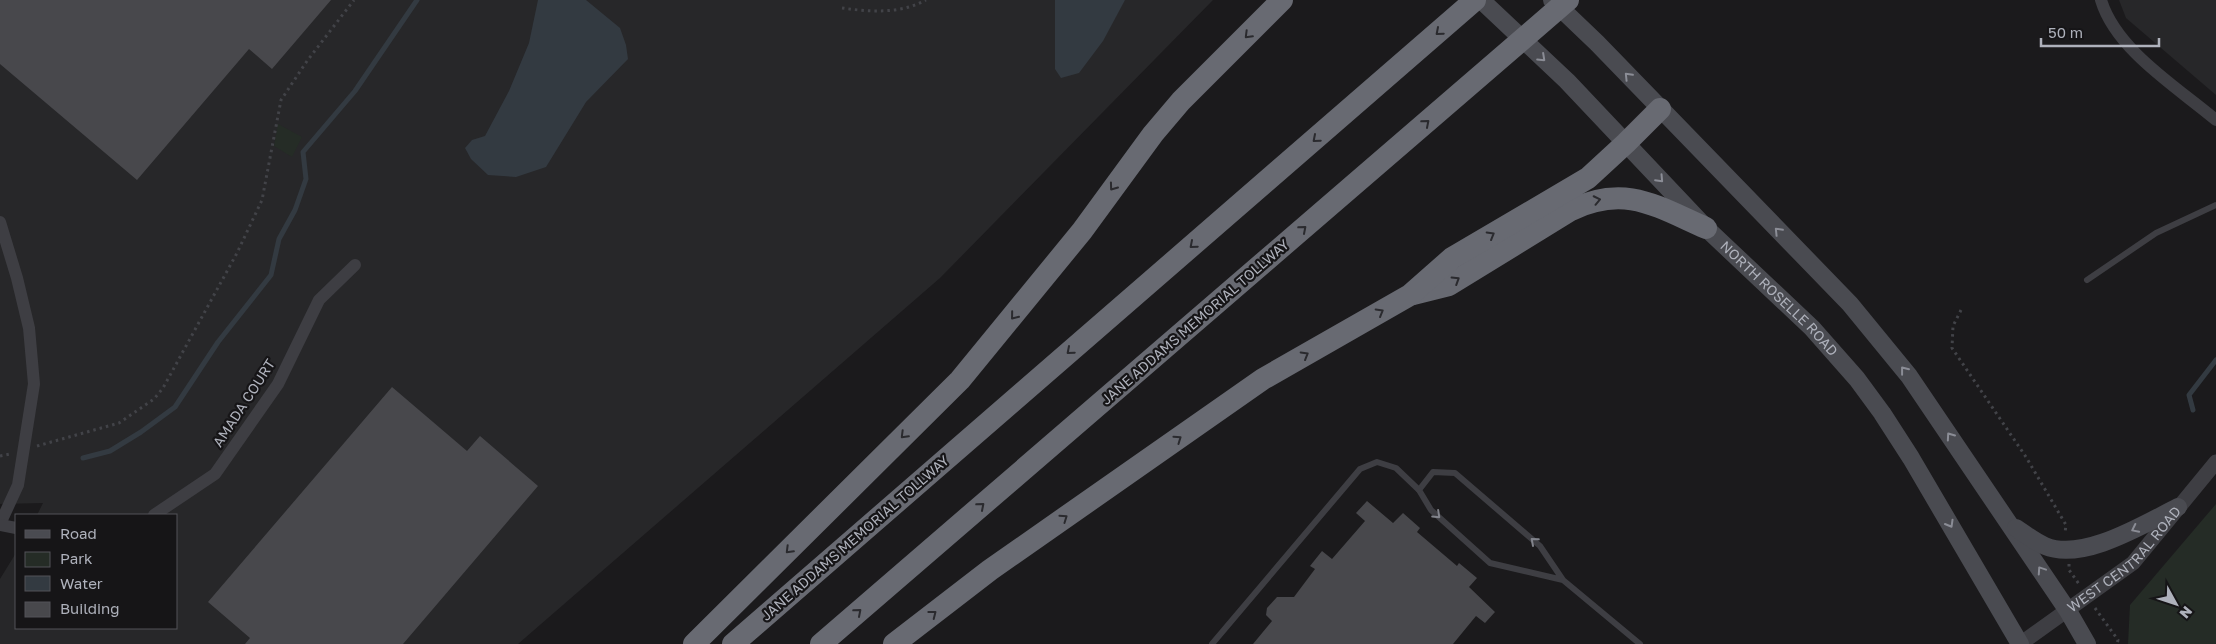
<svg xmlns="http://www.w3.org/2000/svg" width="2216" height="644" font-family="'Golos Text',sans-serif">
<rect width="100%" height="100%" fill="#1b1a1c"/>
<g fill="#272729">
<polygon points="0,0 1213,0 940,278 518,644 0,644 0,579 16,553 16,628 176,628 176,515 37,515 43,503 0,504"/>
<polygon points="2119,0 2216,0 2216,95 2126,18"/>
</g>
<g fill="#252c26">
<polygon points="278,124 302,137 292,157 274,146"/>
<polygon points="2216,504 2216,644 2128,644 2130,605"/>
</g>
<g fill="#333a41">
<polygon points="538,0 586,0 620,28 626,45 628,59 586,102 546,167 516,177 488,175 471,159 465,148 472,140 485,136 509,91 529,43"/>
<polygon points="1055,0 1125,0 1103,41 1079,73 1061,78 1055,69"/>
</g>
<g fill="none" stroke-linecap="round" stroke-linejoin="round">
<g stroke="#333a41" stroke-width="5">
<polyline points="2193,410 2189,395 2216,360"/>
<polyline points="83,458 110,451 141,432 175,407 218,342 271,275 279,239 295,210 306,179 303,152 355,91 417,0"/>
</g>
</g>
<g fill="#48484c">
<polygon points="0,0 331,0 272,69 249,49 137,180 0,64"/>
<polygon points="392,387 467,451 480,436 538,486 403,644 245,644 250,638 208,602"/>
<polygon points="1367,501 1393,523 1403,513 1420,528 1417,532 1457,566 1459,563 1477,578 1469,587 1495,612 1485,623 1476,616 1453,644 1253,644 1272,621 1266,615 1267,608 1277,597 1294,597 1315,569 1310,566 1322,551 1332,559 1365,521 1356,513"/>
</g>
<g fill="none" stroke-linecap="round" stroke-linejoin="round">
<g stroke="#424348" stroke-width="3" stroke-dasharray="2.5 4" stroke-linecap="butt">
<path d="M842,8C870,12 901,14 926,0"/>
<polyline points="1961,310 1953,326 1952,348 2026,457 2066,525 2065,533"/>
<polyline points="37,446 119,423 154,399 163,388 237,253 262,200 281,100 307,61 354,0"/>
<polyline points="0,456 10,454"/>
<polyline points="2069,564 2069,570 2079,584"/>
<polyline points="2095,608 2118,640 2117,644"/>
</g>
<g stroke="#3e3e43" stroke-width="6">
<polyline points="2087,280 2156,233 2216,205"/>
<polyline points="1563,580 1490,563 1431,510 1419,490 1433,472 1455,473 1540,546 1563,580 1640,644"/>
<polyline points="1212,644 1360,469 1377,462 1396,468 1419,490"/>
</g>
<g stroke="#3e3e43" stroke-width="12">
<path d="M2101,0C2116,50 2177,87 2216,120"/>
<polyline points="0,222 17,278 29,328 34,384 18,485 0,524"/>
<polyline points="154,515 215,474 278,384 319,300 355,265"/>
<polyline points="0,525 16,528"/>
</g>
<path stroke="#3e3e43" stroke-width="15" id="s1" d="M2020,644L2133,563L2216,462"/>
<g stroke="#4a4b51" stroke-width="18">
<path id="s2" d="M1481,0L1567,81L1706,228L1812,328L1857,379L1882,413L1911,458L2020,644"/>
<polyline points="1552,0 1597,43 1850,304 1909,376 2068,611 2087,644"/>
<path d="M2016,528C2025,534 2035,542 2045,546C2083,562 2144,524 2178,507"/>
</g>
<g stroke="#686a72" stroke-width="22">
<path d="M1413,294L1449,285L1571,210C1625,184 1656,206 1706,228"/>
<polyline points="694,644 960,380 1082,231 1153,134 1181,101 1282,0"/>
<polyline points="733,644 1475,0"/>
<polyline points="821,644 1568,0"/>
<polyline points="894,644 990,570 1263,379 1410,295 1452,258 1588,178 1626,143 1660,109"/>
</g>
</g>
<defs><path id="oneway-chevron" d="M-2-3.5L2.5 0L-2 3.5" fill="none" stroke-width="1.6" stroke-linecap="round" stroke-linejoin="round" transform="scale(1.25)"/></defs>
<g stroke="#2a2a2e">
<use href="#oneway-chevron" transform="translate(1439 32) rotate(139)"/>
<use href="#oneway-chevron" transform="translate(1248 35) rotate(135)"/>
<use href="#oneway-chevron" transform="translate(1426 123) rotate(-41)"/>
<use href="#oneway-chevron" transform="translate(1316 139) rotate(139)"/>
<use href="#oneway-chevron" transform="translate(1113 187) rotate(126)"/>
<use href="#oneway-chevron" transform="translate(1597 200) rotate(-12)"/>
<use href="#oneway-chevron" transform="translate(1303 229) rotate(-41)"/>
<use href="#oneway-chevron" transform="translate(1491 235) rotate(-30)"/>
<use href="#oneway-chevron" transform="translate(1193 245) rotate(139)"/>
<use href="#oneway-chevron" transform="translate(1456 280) rotate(-32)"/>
<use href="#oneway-chevron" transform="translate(1380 312) rotate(-30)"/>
<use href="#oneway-chevron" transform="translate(1014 316) rotate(129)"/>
<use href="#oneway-chevron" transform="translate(1070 351) rotate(139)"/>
<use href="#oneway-chevron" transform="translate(1305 355) rotate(-30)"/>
<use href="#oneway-chevron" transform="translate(904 435) rotate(135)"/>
<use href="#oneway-chevron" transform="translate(1178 439) rotate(-35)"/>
<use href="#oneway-chevron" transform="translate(981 506) rotate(-41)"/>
<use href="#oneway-chevron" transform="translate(1064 518) rotate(-35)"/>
<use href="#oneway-chevron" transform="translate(789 550) rotate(135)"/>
<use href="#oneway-chevron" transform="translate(858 612) rotate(-41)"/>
<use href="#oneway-chevron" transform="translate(933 614) rotate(-38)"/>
</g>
<g stroke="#8b8d96">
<use href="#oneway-chevron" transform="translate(1542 58) rotate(43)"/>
<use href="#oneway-chevron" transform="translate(1628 76) rotate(-134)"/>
<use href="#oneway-chevron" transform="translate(1660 179) rotate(47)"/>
<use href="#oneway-chevron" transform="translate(1778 231) rotate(-134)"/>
<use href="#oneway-chevron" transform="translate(1904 370) rotate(-128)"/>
<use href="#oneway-chevron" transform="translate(1950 436) rotate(-125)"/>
<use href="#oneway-chevron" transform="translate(1950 524) rotate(60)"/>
<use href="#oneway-chevron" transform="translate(2135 529) rotate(154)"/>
<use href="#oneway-chevron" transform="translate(2041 570) rotate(-124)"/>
</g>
<g stroke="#81838b">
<use href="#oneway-chevron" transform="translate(1437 515) rotate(43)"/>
<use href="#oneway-chevron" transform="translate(1534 541) rotate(-139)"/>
</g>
<g text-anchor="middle" stroke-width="4.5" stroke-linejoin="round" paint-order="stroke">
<g font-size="14" fill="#aeb1bb" stroke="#161517">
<text dy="5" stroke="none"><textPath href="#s2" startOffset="422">NORTH ROSELLE ROAD</textPath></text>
<text transform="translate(1195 322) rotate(-41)" y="5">JANE ADDAMS MEMORIAL TOLLWAY</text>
<text transform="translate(244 403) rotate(-57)" y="5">AMADA COURT</text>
<text transform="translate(855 538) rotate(-41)" y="5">JANE ADDAMS MEMORIAL TOLLWAY</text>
<text dy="5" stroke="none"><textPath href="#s1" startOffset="135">WEST CENTRAL ROAD</textPath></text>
</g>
</g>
<rect x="15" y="514" width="162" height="115" fill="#161517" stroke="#535359"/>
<rect x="25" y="530" width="25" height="8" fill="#4a4b51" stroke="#535359"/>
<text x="60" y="539" font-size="15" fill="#aeb1bb">Road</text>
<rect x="25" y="552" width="25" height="15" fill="#252c26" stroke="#535359"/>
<text x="60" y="564" font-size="15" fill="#aeb1bb">Park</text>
<rect x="25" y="576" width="25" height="15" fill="#333a41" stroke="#535359"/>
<text x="60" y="589" font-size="15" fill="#aeb1bb">Water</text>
<rect x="25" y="602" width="25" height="15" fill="#48484c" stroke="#535359"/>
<text x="60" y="614" font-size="15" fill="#aeb1bb">Building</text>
<g transform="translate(2176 604) rotate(130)" stroke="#161517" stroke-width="4" paint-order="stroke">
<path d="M0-4L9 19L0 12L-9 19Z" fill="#aeb1bb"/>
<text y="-8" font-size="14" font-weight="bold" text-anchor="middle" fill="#aeb1bb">N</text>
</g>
<path d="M2041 38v8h118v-8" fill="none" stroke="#aeb1bb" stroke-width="2.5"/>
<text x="2048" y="38" font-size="15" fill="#aeb1bb" stroke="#161517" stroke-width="4" paint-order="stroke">50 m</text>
</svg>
